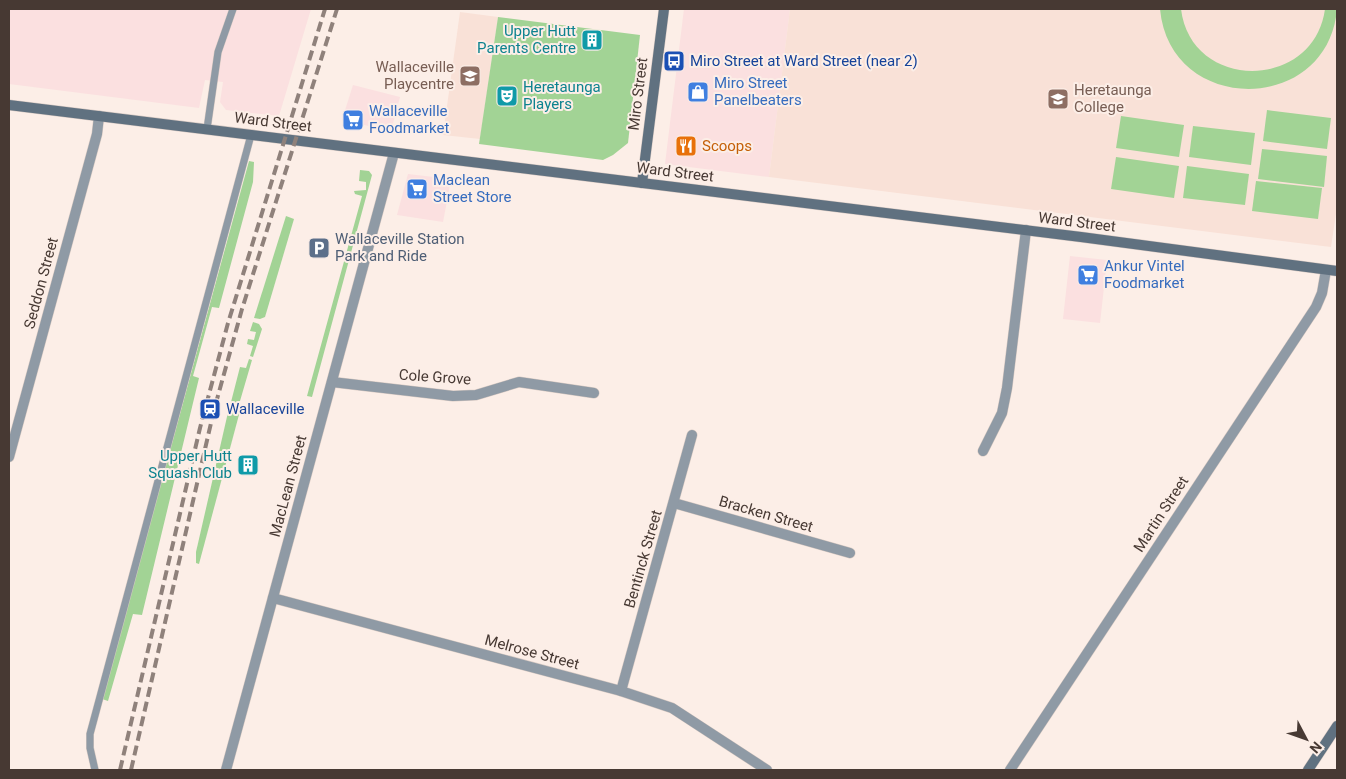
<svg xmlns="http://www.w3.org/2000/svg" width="1346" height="779" font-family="Roboto,sans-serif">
<rect width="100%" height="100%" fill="#fceee7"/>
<g fill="#fbe0e0">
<polygon points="9,9 311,9 279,116 226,110 220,102 223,82 205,80 199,108 9,84"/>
<polygon points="684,9 790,9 769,177 665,164"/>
<polygon points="353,85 400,97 391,131 342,120"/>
<polygon points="408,174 451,179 443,222 397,215"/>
<polygon points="1070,256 1107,260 1100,323 1063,319"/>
</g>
<g fill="#f9e1d7">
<polygon points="790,9 1337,9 1337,207 1331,247 769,177"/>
<polygon points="460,12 498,17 480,139 443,135"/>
</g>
<g fill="#a2d395">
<path d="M1160,9H1181C1191,92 1314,91 1325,9H1337C1328,115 1170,116 1160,9Z"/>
<polygon points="498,17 640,35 628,143 613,155 603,160 479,144"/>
<polygon points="1267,110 1331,118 1327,149 1263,141"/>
<polygon points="1121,116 1184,125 1179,157 1116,148"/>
<polygon points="1193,126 1255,133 1251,165 1189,157"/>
<polygon points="1262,149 1327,156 1324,187 1258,179"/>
<polygon points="1116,157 1179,166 1174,198 1111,189"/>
<polygon points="249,161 254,162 253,182 219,308 212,307 193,376 199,378 142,615 133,614 108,701 102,699"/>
<polygon points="1187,166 1249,174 1245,205 1183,198"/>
<polygon points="360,170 369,171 372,175 312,397 307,396 362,196 355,194 354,191 366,190 366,182 359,181"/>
<polygon points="1256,181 1322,188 1318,219 1252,211"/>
<polygon points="286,216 294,219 265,317 260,319 254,318"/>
<polygon points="253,322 259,324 262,329 253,357 250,356 253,346 247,344 248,339 254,340 256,332 250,331"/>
<polygon points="249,359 252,360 240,401 234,403 231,402 240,367 246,368"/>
<polygon points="229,408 240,411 199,564 196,563 196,552"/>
</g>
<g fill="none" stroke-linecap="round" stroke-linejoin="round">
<g stroke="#d8cac3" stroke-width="8">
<g id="lane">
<polyline points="207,129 218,52 233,9"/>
<polyline points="95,770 90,748 90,734 251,135"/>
</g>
</g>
<g stroke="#d8cac3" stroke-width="11">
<g id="street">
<polyline points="332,382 453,396 476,395 519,382 594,393"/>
<polyline points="983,451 1002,413 1007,388 1026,230"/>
<polyline points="9,457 97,134 99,116"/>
<polyline points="674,503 850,553"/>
<polyline points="273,598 621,691 672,708 767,770"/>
<polyline points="621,691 692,435"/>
<polyline points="226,770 394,153"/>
<polyline points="1010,770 1316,307 1322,293 1326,270"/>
</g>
</g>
<g stroke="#d8cac3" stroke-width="11">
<g id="secondary">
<polyline points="9,105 1081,237 1337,271"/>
<polyline points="642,183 664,9"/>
<polyline points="1308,770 1337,726"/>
</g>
</g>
<use href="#lane" stroke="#8f9aa5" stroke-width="7"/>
<use href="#street" stroke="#8f9aa5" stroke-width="10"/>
<use href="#secondary" stroke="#607180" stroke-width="10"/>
<g stroke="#8f817b" stroke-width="4" stroke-dasharray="10 5" stroke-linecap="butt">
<polyline points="120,770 200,428 228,323 325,9"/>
<polyline points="131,770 214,410 242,309 337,9"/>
</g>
</g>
<defs>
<g id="building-square" transform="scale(1.125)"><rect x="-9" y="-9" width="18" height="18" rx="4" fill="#0f9aa8" stroke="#fceee7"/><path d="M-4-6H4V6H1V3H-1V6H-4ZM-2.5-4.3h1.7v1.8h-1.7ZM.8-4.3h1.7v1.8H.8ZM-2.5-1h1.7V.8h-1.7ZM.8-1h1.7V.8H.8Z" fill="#fff"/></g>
<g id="bus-square" transform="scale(1.125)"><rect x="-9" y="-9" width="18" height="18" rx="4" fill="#1a4fb4" stroke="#fceee7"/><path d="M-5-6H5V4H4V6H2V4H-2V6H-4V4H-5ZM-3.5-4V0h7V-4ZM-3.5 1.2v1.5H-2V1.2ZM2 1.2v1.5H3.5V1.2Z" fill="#fff"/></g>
<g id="school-square" transform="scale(1.125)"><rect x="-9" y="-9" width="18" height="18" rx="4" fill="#8d6e63" stroke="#fceee7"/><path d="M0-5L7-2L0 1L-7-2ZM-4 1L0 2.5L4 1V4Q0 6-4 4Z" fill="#fff"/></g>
<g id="shop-square" transform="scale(1.125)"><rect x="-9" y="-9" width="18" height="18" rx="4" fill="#3f7fe0" stroke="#fceee7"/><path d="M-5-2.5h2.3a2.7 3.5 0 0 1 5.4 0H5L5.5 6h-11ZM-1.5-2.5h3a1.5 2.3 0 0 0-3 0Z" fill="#fff"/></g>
<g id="theatre-square" transform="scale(1.125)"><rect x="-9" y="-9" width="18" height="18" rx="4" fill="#0f9aa8" stroke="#fceee7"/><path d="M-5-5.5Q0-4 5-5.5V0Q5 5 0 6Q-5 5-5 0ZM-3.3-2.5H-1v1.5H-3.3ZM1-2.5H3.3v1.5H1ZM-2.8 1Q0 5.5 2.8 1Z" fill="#fff"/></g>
<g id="supermarket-square" transform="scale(1.125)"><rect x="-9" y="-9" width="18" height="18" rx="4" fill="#3f7fe0" stroke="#fceee7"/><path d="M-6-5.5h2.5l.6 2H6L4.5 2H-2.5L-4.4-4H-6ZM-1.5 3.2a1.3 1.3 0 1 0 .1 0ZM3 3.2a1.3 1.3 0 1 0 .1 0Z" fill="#fff"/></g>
<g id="restaurant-square" transform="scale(1.125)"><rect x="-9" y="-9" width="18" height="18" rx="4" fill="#e8710a" stroke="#fceee7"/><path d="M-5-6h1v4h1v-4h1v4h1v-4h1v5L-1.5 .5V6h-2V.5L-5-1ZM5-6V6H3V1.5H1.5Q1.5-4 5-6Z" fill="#fff"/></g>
<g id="parking-square" transform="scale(1.125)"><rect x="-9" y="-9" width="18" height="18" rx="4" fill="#5c6f8a" stroke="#fceee7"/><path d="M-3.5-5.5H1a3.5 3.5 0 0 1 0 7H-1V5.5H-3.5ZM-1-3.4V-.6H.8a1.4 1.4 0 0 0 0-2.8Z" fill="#fff"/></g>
<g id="station-square" transform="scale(1.125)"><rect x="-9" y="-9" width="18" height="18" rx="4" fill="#1a4fb4" stroke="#fceee7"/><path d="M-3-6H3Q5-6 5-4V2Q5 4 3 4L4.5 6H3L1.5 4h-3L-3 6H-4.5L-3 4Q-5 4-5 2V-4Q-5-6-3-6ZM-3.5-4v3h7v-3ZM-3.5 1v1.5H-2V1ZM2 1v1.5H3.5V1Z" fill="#fff"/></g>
</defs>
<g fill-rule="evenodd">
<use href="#building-square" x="592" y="40"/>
<use href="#bus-square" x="674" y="61"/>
<use href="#school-square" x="470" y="76"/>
<use href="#shop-square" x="698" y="92"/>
<use href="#theatre-square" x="507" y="96"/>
<use href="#school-square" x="1058" y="99"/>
<use href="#supermarket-square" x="353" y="120"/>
<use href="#restaurant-square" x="686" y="146"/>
<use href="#supermarket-square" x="417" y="189"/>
<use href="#parking-square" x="319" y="248"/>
<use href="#supermarket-square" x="1088" y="275"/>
<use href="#station-square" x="210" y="409"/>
<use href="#building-square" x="248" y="465"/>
</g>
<g text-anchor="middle" stroke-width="4" stroke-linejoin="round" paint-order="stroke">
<g font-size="15" fill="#0d838f" stroke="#fceee7" text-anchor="end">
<text x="576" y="36">Upper Hutt<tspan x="576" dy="17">Parents Centre</tspan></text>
<text x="523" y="92" text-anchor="start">Heretaunga<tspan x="523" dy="17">Players</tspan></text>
<text x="232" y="461">Upper Hutt<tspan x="232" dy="17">Squash Club</tspan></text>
</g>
<g font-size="15" fill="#164399" stroke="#fceee7" text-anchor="start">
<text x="690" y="66">Miro Street at Ward Street (near 2)</text>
<text x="226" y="414">Wallaceville</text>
</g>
<g font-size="15" fill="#785e54" stroke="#fceee7" text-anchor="end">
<text x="454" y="72">Wallaceville<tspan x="454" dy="17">Playcentre</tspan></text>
<text x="1074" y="95" text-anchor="start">Heretaunga<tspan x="1074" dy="17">College</tspan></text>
</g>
<g font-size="15" fill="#366cbe" stroke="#fceee7" text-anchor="start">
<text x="714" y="88">Miro Street<tspan x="714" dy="17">Panelbeaters</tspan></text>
<text x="369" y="116">Wallaceville<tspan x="369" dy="17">Foodmarket</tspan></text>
<text x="433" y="185">Maclean<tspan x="433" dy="17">Street Store</tspan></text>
<text x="1104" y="271">Ankur Vintel<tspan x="1104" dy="17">Foodmarket</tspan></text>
</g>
<g font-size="15" fill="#473933" stroke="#fceee7">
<text transform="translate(638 94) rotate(-83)" y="5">Miro Street</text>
<text transform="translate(273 122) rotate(7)" y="5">Ward Street</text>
<text transform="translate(675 172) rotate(7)" y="5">Ward Street</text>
<text transform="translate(1077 222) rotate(7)" y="5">Ward Street</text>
<text transform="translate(41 283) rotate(-75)" y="5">Seddon Street</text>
<text transform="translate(435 377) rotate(4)" y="5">Cole Grove</text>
<text transform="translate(288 486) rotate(-75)" y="5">MacLean Street</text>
<text transform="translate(766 514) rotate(16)" y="5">Bracken Street</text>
<text transform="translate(1161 514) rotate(-57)" y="5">Martin Street</text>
<text transform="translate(643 559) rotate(-74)" y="5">Bentinck Street</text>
<text transform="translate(532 652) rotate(15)" y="5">Melrose Street</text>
</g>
<g font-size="15" fill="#c56008" stroke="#fceee7" text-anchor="start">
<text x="702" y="151">Scoops</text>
</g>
<g font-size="15" fill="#4e5e75" stroke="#fceee7" text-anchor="start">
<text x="335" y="244">Wallaceville Station<tspan x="335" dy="17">Park and Ride</tspan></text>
</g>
</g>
<rect width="1346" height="779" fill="none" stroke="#473933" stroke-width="20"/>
<g transform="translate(1306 739) rotate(131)" stroke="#fceee7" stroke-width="4" paint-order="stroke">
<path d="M0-4L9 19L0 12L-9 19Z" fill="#473933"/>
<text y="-8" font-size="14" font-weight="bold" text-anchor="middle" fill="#473933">N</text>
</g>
</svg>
